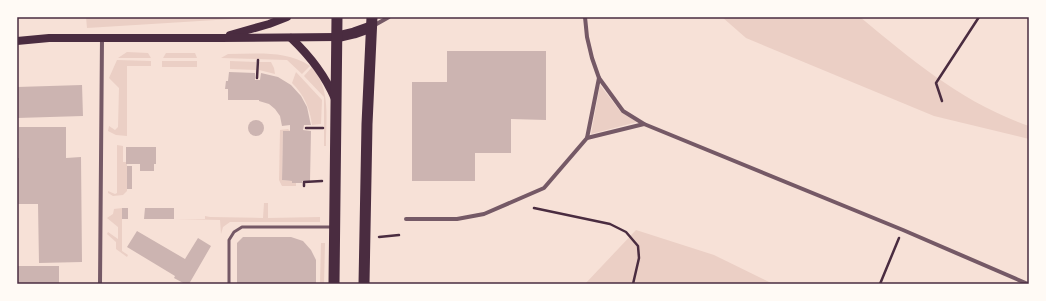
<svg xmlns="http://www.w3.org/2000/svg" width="1046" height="301" font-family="Karla,sans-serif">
<rect width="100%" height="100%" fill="#f7e1d7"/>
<g fill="#ebcfc5">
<polygon points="86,17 263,17 87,28"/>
<path d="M722,17H860C913,61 963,103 1029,126V139L934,116L746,38Z"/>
<polygon points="127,52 148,53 151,58 118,58"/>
<polygon points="166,53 195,53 197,58 163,58"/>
<path d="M228,54C256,54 286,50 310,66L302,74L287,60L221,58Z"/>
<polygon points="117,60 151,61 151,66 127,66 127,136 116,135 108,131 109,126 115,130 118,127 119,88 109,78"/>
<rect x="162" y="61" width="35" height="6"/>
<polygon points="230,61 256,62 256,70 230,69"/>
<polygon points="259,62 271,62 274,68 275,74 259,70"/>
<path d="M312,67C331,89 326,119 326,146H324V97L304,76Z"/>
<path d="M296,72L322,100L321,124L312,125C310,108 304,95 292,83Z"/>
<polygon points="600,85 620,111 637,122 591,134"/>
<polygon points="288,129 290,131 283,131 282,180 292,181 292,183 296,183 296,186 282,186 279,180 280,130"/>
<polygon points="117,145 123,146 123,162 126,162 127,164 127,191 123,195 113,196 108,193 108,191 115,194 117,193"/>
<polygon points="264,203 268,203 268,218 320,217 320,222 230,222 223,227 221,234 220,220 174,219 205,219 205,216 210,217 263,218"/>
<polygon points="122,208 122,251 128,255 127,257 116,249 116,242 107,234 108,232 118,239 118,227 107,218 113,214 114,209"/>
<polygon points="636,230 714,255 773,284 585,284"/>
<polygon points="321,243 325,243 324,284 320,284"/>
</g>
<g fill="#ccb4b1">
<polygon points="447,51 546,51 546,120 511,119 511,153 475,153 475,181 412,181 412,82 447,82"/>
<polygon points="229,72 255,73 255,80 260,80 261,73 278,77 291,85 301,96 307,107 310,121 311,125 304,125 303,130 311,131 310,181 302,181 302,183 292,183 292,181 282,180 283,131 290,131 290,125 282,126 280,116 275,109 269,104 259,101 259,100 228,100 228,89 225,89 226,81 228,81"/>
<polygon points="82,85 83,116 17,118 17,87"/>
<circle cx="256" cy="128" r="8"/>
<polygon points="19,127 66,127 66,158 81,157 82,262 39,263 38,204 17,204 17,158 19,158"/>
<polygon points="126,147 156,147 156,164 154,164 154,171 140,171 140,164 126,164"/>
<rect x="127" y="166" width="5" height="23"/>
<rect x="122" y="208" width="6" height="11"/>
<polygon points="145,208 174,208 174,219 144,219"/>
<polygon points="137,231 185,259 198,238 211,246 189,284 185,284 174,278 175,276 127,247"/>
<polygon points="243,237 291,237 303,241 311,250 316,260 316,284 237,284 237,243"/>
<rect x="17" y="266" width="42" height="18"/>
</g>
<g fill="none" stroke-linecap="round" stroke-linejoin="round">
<g stroke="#4a2c40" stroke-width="2.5">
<polyline points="257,78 258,60"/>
<polyline points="942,101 936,83 979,17"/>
<polyline points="306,128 323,128"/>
<polyline points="304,186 304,182 322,181"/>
<polyline points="534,208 610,224 626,232 638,246 639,258 633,284"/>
<polyline points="379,237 399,235"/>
<polyline points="880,284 899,238"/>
</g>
<polyline stroke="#755966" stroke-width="3" points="229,284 229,240 234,232 242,227 332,227"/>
<g stroke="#755966" stroke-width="4">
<polyline points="585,17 587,37 592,58 599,78 623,111 644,124 903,230 1028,284"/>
<polyline points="373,26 389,17"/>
<polyline points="587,138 644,124"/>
<polyline points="406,219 457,219 484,214 544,188 587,138 599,78"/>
<polyline points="100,284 102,38"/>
</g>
<g stroke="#4a2c40" stroke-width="8">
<polyline points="230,35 269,24 287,17"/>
<path d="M291,38C310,56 325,75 335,99"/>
<polyline points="17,41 49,38 220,38 337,37"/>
</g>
<g stroke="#4a2c40" stroke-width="11">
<polyline points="337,37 354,33 371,27"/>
<polyline points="334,284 337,17"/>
<polyline points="364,284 367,124 372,17"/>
</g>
</g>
<rect width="1046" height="301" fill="none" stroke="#fffaf5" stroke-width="36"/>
<rect x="18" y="18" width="1010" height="265" fill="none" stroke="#4a2c40" stroke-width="1.5"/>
</svg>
